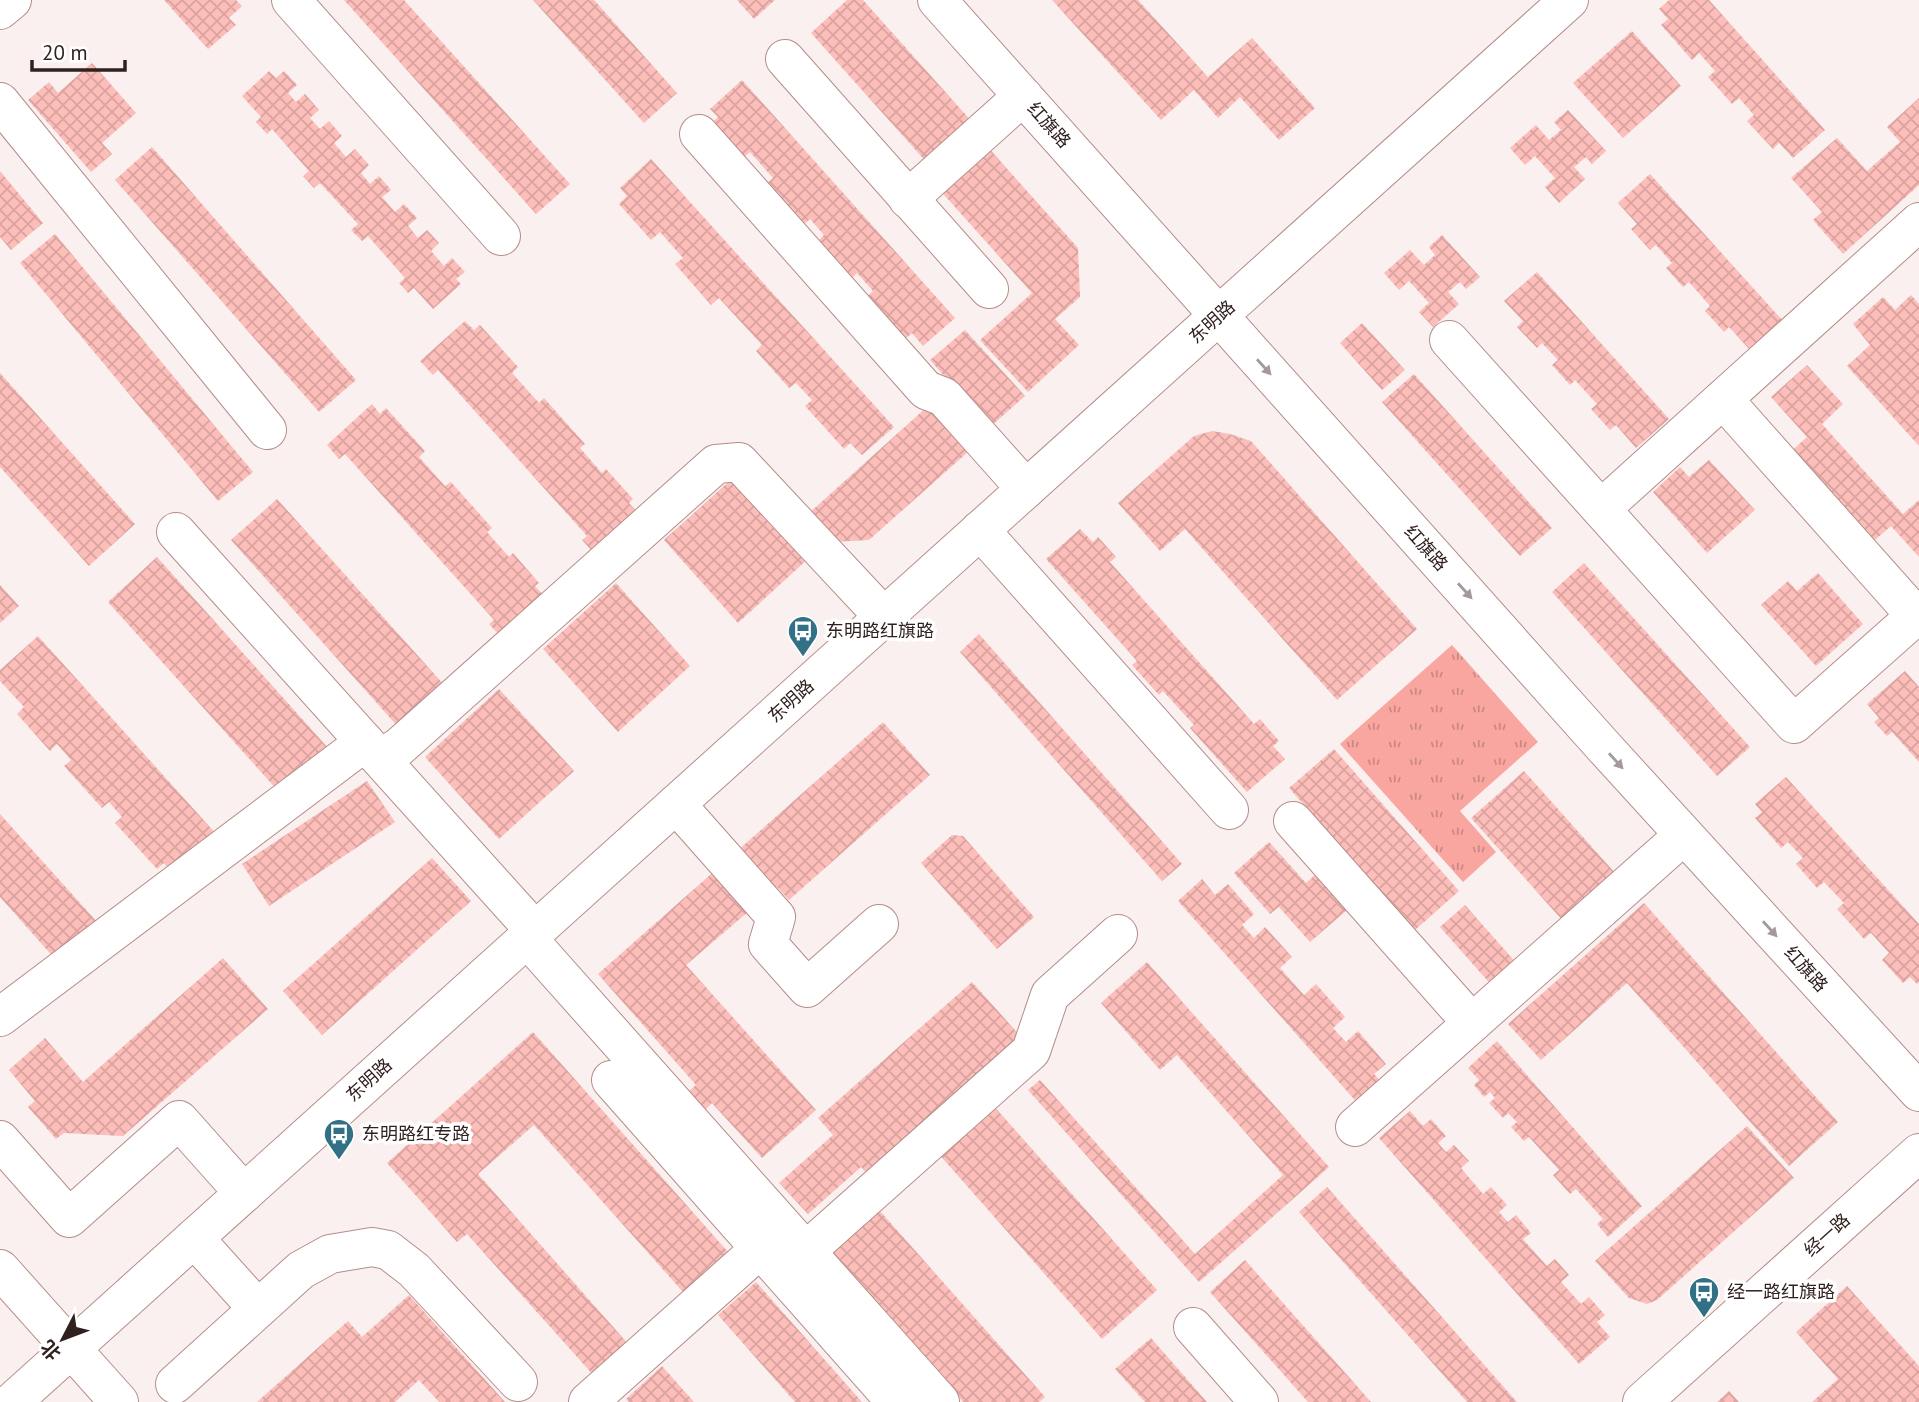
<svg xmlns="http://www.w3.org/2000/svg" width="1919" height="1402" font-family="'PT Sans','Noto Sans SC',sans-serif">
<defs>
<pattern id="grass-tufts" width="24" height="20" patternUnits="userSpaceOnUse" patternTransform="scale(1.75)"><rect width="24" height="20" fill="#f9a6a1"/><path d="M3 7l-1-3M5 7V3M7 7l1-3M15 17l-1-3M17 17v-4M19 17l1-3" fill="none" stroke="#ca8783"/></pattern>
<pattern id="building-cross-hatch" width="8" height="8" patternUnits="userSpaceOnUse" patternTransform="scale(1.75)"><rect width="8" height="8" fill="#fdbeba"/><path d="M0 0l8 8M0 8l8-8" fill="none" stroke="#d9a39f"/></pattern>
</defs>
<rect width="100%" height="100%" fill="#f9f0ef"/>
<polygon fill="url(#grass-tufts)" points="1452,645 1538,742 1460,811 1496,852 1463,882 1340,744"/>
<g fill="url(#building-cross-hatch)">
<polygon points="164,0 236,0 242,6 229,18 236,25 208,49"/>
<polygon points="344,0 404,0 570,184 536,214"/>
<polygon points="533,0 594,0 677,93 644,123"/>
<polygon points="737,0 775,0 754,19"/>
<polygon points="847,0 863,0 974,124 929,165 811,33"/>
<polygon points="1052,0 1138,0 1208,77 1252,38 1315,108 1279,140 1240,97 1218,118 1194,90 1161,120"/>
<polygon points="1669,0 1709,0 1825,130 1793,158 1779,143 1773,149 1747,121 1754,115 1739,98 1732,104 1708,77 1715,71 1699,53 1692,60 1661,25 1668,19 1659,9"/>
<polygon points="1632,31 1681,86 1623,138 1573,83"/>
<polygon points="92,63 136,113 102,143 112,154 91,172 28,100 49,82 58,93"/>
<polygon points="269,71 276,78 284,71 297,85 288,93 296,102 305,94 319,110 310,118 320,129 329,121 342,136 334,143 346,157 355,149 369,165 361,173 370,184 379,176 391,190 382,197 395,212 404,204 417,218 408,226 418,238 427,230 439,243 431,251 444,266 452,258 465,272 456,279 461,284 433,309 414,288 408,293 399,283 405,278 368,236 362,241 351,230 358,224 320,183 314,188 303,176 309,171 272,129 267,134 256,122 261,117 242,96"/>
<polygon points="742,80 955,318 923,346 912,333 905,339 867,297 873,291 857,273 851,279 817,242 824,235 810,219 802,226 765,185 773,178 750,152 741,160 710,125 718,117 710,109"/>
<polygon points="1919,98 1919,185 1843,254 1813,220 1822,212 1791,178 1837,138 1867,171 1900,142 1887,127"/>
<polygon points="1568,110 1606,151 1592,164 1586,157 1574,167 1585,179 1559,203 1545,187 1555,178 1535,156 1525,165 1510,148 1536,125 1549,140 1561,130 1554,122"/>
<polygon points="985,144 1078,248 1080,297 1055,319 1079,345 1028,392 980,340 1032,293 937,187"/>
<polygon points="152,147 356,380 319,412 115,180"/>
<polygon points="651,159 894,427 862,455 850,443 844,449 805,406 812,400 796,383 789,388 756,351 762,345 719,298 711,305 675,264 683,258 660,232 651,240 619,204 627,196 620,188"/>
<polygon points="0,171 43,223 11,250 0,237"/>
<polygon points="1650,174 1783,321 1750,350 1729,327 1724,332 1705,311 1710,306 1689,282 1683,287 1666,268 1672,263 1656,245 1650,250 1631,229 1637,224 1618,203"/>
<polygon points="55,234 253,472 218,501 20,263"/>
<polygon points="1442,235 1480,277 1466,289 1460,282 1448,292 1459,304 1433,327 1419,312 1429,303 1409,281 1399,290 1384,273 1410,250 1424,265 1435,255 1429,247"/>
<polygon points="1537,272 1669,419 1636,448 1616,425 1610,430 1591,409 1597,404 1575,380 1570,385 1552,365 1558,360 1542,343 1537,348 1517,327 1523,321 1504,301"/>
<polygon points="1911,295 1919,304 1919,446 1847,366 1870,345 1853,324 1883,297 1895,310"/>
<polygon points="465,321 474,330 480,325 518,367 512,373 539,403 544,398 585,444 580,448 602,473 606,469 633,499 629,503 639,514 595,554 582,540 587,536 438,370 433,375 420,361"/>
<polygon points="1362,323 1405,370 1382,390 1340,343"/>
<polygon points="965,330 1025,396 990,427 930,360"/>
<polygon points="1807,365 1843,404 1822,424 1903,514 1919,500 1919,557 1891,526 1868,546 1787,455 1807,437 1771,397"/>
<polygon points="0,373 135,524 89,566 0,467"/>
<polygon points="1414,374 1552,528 1520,556 1382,402"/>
<polygon points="372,404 380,414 386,408 425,451 419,457 445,486 451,482 492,528 487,532 509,557 513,553 539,583 535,586 546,598 502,638 489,624 494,620 345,454 339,459 327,445"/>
<polygon points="928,406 969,451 869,540 831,542 807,515"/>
<polygon points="1212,431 1230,434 1251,441 1417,629 1337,700 1185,529 1160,551 1118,503 1194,436"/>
<polygon points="1709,460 1755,510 1707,553 1653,492 1680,467 1689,477"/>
<polygon points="736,475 810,557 738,623 664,540"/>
<polygon points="277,499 446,687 400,729 231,540"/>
<polygon points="1080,529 1093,542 1098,537 1116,557 1110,562 1254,724 1260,719 1279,741 1273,746 1285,759 1247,792 1190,728 1194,725 1163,691 1159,695 1132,665 1137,661 1046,559"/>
<polygon points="157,557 329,749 280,793 108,602"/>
<polygon points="1584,563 1750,747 1717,776 1552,592"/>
<polygon points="1818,573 1863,624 1816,666 1761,605 1788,581 1797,591"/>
<polygon points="616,583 690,666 618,732 543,649"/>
<polygon points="0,585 19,606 0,623"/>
<polygon points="979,634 1182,864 1162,881 960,652"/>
<polygon points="38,636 217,835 174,874 164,863 157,869 115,823 122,817 109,802 102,808 64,766 71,760 57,744 50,751 17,714 24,707 0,681 0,670"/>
<polygon points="1905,671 1919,687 1919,762 1892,732 1887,736 1874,722 1879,718 1867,704"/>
<polygon points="499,689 574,771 499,839 425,757"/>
<polygon points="883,722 930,775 789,900 777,887 686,965 816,1110 762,1158 712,1103 705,1110 689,1091 696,1085 598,974"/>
<polygon points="1334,749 1459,891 1415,930 1289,788"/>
<polygon points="1524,771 1616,874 1563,921 1471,818"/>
<polygon points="1786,777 1919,924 1919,982 1917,984 1910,977 1903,983 1882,960 1889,953 1871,933 1864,939 1837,909 1844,903 1824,882 1817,888 1796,864 1803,858 1788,842 1781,848 1755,818 1762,812 1755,804"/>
<polygon points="367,781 395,822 269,906 242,864"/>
<polygon points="0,814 98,923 56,960 0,897"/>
<polygon points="952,835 963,836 1034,917 997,949 921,863"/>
<polygon points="1269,842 1306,883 1316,874 1347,910 1310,942 1279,907 1270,914 1234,873"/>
<polygon points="432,858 471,901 322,1035 283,991"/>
<polygon points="1202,879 1215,895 1228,884 1254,914 1242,925 1254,938 1265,927 1292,957 1280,968 1304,995 1316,984 1345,1017 1333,1028 1346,1042 1358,1031 1386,1064 1374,1074 1385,1086 1361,1107 1178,901"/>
<polygon points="1644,903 1838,1122 1789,1166 1627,983 1541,1060 1508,1024"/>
<polygon points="1465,905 1519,966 1494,988 1440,927"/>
<polygon points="223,958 268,1009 123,1136 64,1133 56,1139 28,1107 35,1101 9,1070 45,1038 83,1082"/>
<polygon points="1147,962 1329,1167 1199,1282 1028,1090 1040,1080 1195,1254 1283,1175 1177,1055 1160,1070 1101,1003"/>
<polygon points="972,982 1023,1039 869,1176 861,1167 808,1214 779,1183 833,1135 818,1118"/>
<polygon points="533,1032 729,1253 684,1293 534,1125 478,1174 630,1346 595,1377 467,1234 457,1242 387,1163"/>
<polygon points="1497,1041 1642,1206 1608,1237 1597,1224 1603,1219 1576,1189 1570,1194 1553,1175 1559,1170 1529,1137 1524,1141 1511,1127 1517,1122 1508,1113 1503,1118 1489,1103 1495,1098 1490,1092 1484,1097 1474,1085 1479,1080 1468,1068"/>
<polygon points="992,1104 1157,1290 1102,1339 937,1152"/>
<polygon points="1410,1111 1423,1126 1431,1119 1446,1136 1438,1143 1446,1152 1454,1145 1469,1161 1461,1168 1483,1194 1491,1187 1507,1205 1499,1212 1508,1222 1516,1215 1531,1233 1523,1239 1547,1266 1555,1259 1569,1275 1561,1282 1581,1304 1589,1297 1605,1315 1597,1322 1610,1337 1579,1364 1379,1138"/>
<polygon points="1747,1126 1794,1178 1657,1300 1647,1304 1629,1298 1595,1261"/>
<polygon points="1327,1187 1517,1402 1467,1402 1299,1212"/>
<polygon points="880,1211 1045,1397 1039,1402 963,1402 831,1254"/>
<polygon points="1245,1260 1371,1402 1308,1402 1210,1292"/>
<polygon points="756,1282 862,1402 795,1402 718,1315"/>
<polygon points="1847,1286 1919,1366 1919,1402 1812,1402 1838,1379 1796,1332"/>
<polygon points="409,1295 505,1402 439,1402 419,1380 395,1402 257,1402 348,1321 362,1337"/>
<polygon points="1151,1338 1207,1402 1145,1402 1115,1369"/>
<polygon points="662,1366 694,1402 629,1402 626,1399"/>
<polygon points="1729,1391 1739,1402 1717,1402"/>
</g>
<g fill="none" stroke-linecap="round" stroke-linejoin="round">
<g stroke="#b58d8a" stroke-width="40">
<g id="minor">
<polyline points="291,0 501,236"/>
<polyline points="937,0 1604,747 1919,1092"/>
<polyline points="0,10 12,0"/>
<polyline points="785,59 989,289"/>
<polyline points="0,102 267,430"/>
<polyline points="699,134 926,390 944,397 1026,489"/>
<polyline points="908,199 1023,96"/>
<polyline points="1449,340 1794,724 1919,613"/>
<polyline points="1723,399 1916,616"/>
<polyline points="1601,509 1919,222"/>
<polyline points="980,530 1229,810"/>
<polyline points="176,532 535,931"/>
<polyline points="380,758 399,747 716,464 739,462 884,617"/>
<polyline points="676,804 776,917 768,944 807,988 879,924"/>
<polyline points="1293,821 1472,1023"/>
<polyline points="527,938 940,1402"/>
<polyline points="0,1017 365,742"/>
<polyline points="611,1080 896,1402"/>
<polyline points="1355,1127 1684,835"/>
<polyline points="0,1140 69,1218 179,1120 244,1193"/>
<polyline points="194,1238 258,1309"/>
<polyline points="806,1251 1031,1051 1050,995 1118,934"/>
<polyline points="0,1269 119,1402"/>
<polyline points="1193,1327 1259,1402"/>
<polyline points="175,1384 301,1270 330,1254 372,1247 388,1250 414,1270 518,1382"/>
<polyline points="12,1402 1569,0"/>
<polyline points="588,1402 760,1249"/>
<polyline points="1642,1402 1919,1153"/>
</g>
</g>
<use href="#minor" stroke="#fff" stroke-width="38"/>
</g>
<defs><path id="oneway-solid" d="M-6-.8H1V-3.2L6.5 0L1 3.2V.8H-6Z" transform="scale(1.75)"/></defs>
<g fill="#a29b9a">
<use href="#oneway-solid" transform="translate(1264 367) rotate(48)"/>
<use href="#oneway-solid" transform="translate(1465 591) rotate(48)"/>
<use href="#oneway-solid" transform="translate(1616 761) rotate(48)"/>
<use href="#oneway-solid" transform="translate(1770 929) rotate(48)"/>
</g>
<defs>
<g id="bus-pin" transform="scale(1.575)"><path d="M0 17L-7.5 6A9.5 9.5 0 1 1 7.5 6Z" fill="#327086" stroke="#fff"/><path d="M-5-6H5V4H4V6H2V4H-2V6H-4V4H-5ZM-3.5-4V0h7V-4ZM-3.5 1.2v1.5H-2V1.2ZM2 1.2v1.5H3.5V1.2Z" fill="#fff"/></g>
</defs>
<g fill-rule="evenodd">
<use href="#bus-pin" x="803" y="631"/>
<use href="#bus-pin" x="339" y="1134"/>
<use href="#bus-pin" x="1704" y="1292"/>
</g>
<g text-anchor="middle" stroke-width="7" stroke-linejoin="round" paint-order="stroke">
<g font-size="18" fill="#30211f" stroke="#fff">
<text transform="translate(1049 125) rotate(48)" y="6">红旗路</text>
<text transform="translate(1212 322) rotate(-42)" y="6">东明路</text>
<text transform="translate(1426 548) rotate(48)" y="6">红旗路</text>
<text transform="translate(791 701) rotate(-42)" y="6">东明路</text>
<text transform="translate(1806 969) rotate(48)" y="6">红旗路</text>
<text transform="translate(369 1080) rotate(-42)" y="6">东明路</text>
<text transform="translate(1827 1235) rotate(-42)" y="6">经一路</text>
</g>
<g font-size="18" fill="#30211f" stroke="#fff" text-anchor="start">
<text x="826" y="637">东明路红旗路</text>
<text x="362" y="1140">东明路红专路</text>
<text x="1727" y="1298">经一路红旗路</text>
</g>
</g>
<g transform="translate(63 1339) rotate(228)" stroke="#ffffff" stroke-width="5" paint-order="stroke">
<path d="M0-5L12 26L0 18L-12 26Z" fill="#30211f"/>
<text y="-10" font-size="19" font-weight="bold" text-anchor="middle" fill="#30211f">北</text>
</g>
<path d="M32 60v10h93v-10" fill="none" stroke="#30211f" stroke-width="3.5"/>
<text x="42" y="60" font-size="21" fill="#30211f" stroke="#ffffff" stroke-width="5" paint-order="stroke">20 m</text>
</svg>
